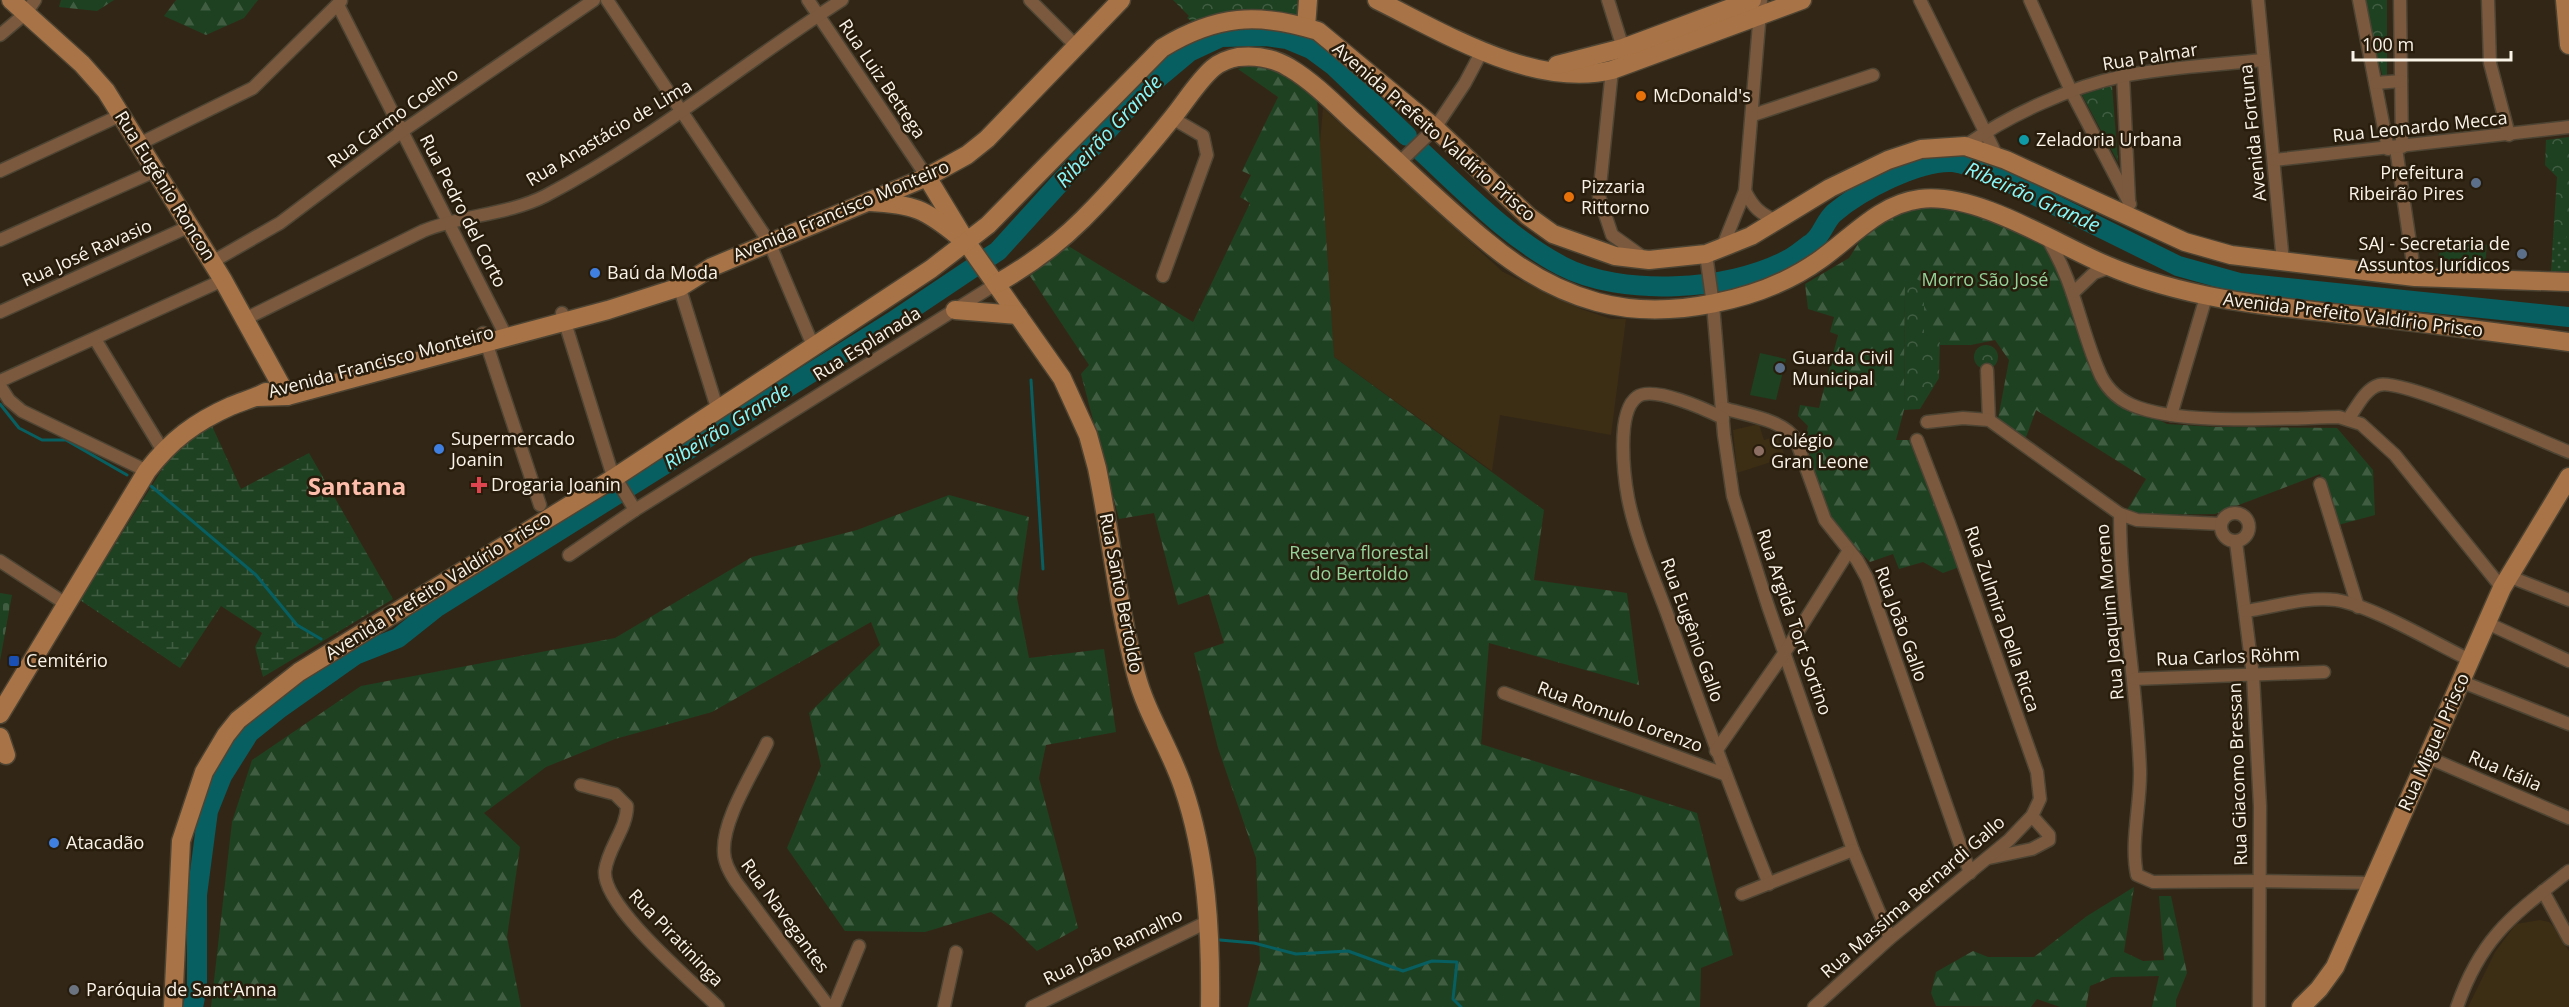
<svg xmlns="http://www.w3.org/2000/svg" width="2569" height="1007" font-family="'Open Sans',sans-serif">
<defs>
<pattern id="grass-dots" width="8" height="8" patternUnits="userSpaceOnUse" patternTransform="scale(1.5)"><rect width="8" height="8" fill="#1e4122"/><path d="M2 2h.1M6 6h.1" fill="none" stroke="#405d42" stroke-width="1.8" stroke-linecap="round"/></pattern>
<pattern id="forest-firs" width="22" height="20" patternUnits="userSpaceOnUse" patternTransform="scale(1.5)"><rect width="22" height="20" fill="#1e4122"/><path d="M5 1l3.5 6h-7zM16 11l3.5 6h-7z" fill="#405d42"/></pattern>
<pattern id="wetland-marsh" width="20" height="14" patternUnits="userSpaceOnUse" patternTransform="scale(1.5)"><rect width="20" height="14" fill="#1e4122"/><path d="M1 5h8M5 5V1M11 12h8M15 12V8" fill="none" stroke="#405d42"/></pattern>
<pattern id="cemetery-stones" width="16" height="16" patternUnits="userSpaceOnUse" patternTransform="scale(1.5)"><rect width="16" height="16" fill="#1e4122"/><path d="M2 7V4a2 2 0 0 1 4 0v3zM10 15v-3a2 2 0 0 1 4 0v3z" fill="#405d42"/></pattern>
<pattern id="park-crowns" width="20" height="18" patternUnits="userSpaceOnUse" patternTransform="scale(1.5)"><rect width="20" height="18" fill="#1e4122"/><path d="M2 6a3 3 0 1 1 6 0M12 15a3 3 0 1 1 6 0" fill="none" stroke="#405d42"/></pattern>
</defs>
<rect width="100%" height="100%" fill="#322716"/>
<g fill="#3c2d15">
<polygon points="1323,108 1503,272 1581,309 1611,319 1626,319 1611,435 1500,415 1492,471 1334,357 1278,156 1320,142"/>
<polygon points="1759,424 1764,440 1777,436 1787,461 1772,466 1771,462 1737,473 1733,430"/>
<polygon points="2540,920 2549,922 2554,927 2569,951 2569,1007 2468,1007 2495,952 2516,924"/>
</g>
<polygon fill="url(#grass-dots)" points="2566,228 2569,228 2569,271 2551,271 2553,238 2566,238"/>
<g fill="url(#forest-firs)">
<polygon points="61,0 114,0 97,11 59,7"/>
<polygon points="176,0 258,0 244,18 206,35 164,16"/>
<polygon points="1257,63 1280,67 1317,99 1334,357 1544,510 1534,580 1627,593 1639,685 1489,643 1481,744 1697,813 1733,955 1701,968 1700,1007 1248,1007 1260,963 1256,858 1218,748 1194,653 1224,643 1209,594 1178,605 1154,513 1119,519 1081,374 1089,365 1030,276 1065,244 1193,322 1250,203 1240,197 1251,175 1242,171 1278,97 1238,69"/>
<polygon points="1944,200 2019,228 2052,250 2080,316 2102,390 2167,424 2216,427 2337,428 2373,470 2375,515 2338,525 2320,474 2215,514 2139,515 2127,510 2146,479 2036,410 2025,440 1998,419 2009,360 1995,340 1971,345 1940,345 1940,335 1924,335 1924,289 1905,285 1904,410 1896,440 1913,440 1962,566 1943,573 1923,562 1899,569 1893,554 1870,562 1829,520 1805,438 1808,426 1798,416 1800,405 1819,408 1838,335 1830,332 1834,317 1808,309 1805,284 1849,258 1865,233 1885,217"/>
<polygon points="949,495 1029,517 1017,598 1029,658 1104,649 1116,732 1046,745 1039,778 1078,928 1037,951 1011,926 991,912 925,932 845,931 787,848 821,766 809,713 880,645 871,622 712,712 615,739 546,767 484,813 520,847 507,937 521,1007 211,1007 232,822 252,760 361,686 615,638 752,557 857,530"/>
<polygon points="2134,887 2124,952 2143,961 2164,960 2159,896 2171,896 2187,973 2176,1000 2176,1007 2152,1007 2159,976 2112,977 2090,986 2086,1007 2060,1007 2037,999 2031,1007 1936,1006 1931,993 1936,972 1973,951 1988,957 2034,957 2087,916"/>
</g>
<polygon fill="url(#wetland-marsh)" points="212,426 241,489 309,453 393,599 263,677 255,647 262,633 221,606 180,668 80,600 173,452 191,435"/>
<polygon fill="url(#cemetery-stones)" points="0,593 12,595 0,661"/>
<g fill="url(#park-crowns)">
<polygon points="1173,0 1300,0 1300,16 1193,22 1187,18 1189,16"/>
<polygon points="2363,0 2387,0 2387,77 2383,78"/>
<polygon points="2112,85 2118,162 2082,95"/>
<polygon points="2569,137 2569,228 2566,228 2566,238 2553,238 2557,177 2545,165 2546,140"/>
<polygon points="2441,241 2487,245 2484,273 2437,270"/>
<polygon points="1910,279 1917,279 1924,285 1924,335 1940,335 1939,378 1920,409 1904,410 1905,285"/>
<circle cx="1986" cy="357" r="12"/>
</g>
<polygon fill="#1e4122" points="1760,353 1786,359 1776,400 1750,395"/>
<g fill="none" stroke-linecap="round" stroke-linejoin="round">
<g stroke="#085f61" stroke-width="3">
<polyline points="1031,380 1043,569"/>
<polyline points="0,404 19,428 42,440 66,440 127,475"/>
<polyline points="151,486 256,575 297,625 321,639"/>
<polyline points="341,657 346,661"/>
<polyline points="1220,940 1254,943 1296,954 1348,951 1403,971 1432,961 1457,962 1453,999 1461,1007"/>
</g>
<g stroke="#085f61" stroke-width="20">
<path d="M1422,152C1465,192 1510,239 1562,266C1621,297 1729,291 1787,260C1796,256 1804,248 1813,242C1822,235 1825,221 1834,213C1860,191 1918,160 1953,162C1963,163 1974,168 1984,170L2178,266L2239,283L2569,317"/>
<polyline points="193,1007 197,987 197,895 208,811 222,776 249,733 280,708 355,655 398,638 437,607 892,322 998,251 1146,88 1189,52 1221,37 1266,36 1287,39 1311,49 1334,66 1407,136"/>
</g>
<g stroke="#4e4433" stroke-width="15">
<g id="street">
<polyline points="607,0 769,242 814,348"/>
<polyline points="808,0 927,177"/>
<polyline points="1030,0 1077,47"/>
<polyline points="1608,0 1623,48"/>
<polyline points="1920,0 1997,156"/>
<polyline points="2030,0 2071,91 2130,204"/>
<polyline points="2258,0 2283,262"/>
<polyline points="2359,0 2388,149"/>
<polyline points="2400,0 2402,147"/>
<polyline points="2488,0 2490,63 2509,135"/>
<polyline points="338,5 507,338"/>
<polyline points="0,35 26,13 35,0"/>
<polyline points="1612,70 1599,196 1612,235 1640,255"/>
<polyline points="2123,76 2129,200"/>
<polyline points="2376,83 2401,81"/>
<polyline points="1753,115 1873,75"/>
<polyline points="139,144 253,88 341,1"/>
<path d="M1965,146C2009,115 2070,87 2123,76C2169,67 2217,65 2263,60"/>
<polyline points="2396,148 2415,277"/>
<polyline points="2274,160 2569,127"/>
<polyline points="1400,162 1435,128 1465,83 1482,51"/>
<polyline points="0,171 121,115"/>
<path d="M1745,191C1753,207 1760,214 1777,221"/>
<path d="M2047,238C2075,283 2079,324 2098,369C2104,385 2116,398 2132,405C2180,426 2285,418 2339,417L2361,424L2395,455L2502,588"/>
<polyline points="0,240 155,171"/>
<polyline points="1722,248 1745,191 1761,0"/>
<polyline points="1706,254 1713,305 1724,435 1733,496 1768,606 1853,850 1890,938"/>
<polyline points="212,262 280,223 401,132 594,0"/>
<polyline points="676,276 718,411"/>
<polyline points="1163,276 1207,155 1203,136 1172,118"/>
<polyline points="2074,292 2094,273 2111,267"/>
<polyline points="0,312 188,227"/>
<polyline points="562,313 611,470 635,510"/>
<path d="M245,319L423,231C462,215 507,215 545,196C651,141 742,64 842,0"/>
<polyline points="483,333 540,505"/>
<polyline points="95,339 163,451"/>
<polyline points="1987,370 1989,420"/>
<polyline points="0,381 223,280"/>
<polyline points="0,386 9,400 22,411 147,471"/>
<path d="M1723,408C1745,415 1783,419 1796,440L1825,520L1857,560L1867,578L1970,873"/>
<polyline points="2171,415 2206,297"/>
<path d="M1723,418C1707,410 1653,385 1637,397C1616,412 1624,476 1628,498C1636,539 1655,580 1669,619C1701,708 1733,796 1769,884"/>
<path d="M2349,418C2357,407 2365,389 2379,385C2402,378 2539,440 2569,452"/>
<polyline points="1927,422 1963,418 1989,420 2120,514 2137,520 2221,524"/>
<polyline points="2320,484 2358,607"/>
<circle cx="2235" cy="527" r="14"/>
<path d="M2120,514C2120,600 2137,685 2140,770C2141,804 2130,842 2137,875L2153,882L2258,881L2372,883"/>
<polyline points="2236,542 2253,676 2260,806 2259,1007"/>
<polyline points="569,555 635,510 996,284"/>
<polyline points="0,561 66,604"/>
<polyline points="2508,576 2569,600"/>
<path d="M2245,611C2274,607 2308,596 2336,600C2373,606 2434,643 2470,660"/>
<polyline points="2487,623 2569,661"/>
<polyline points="2134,679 2324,672"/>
<polyline points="2460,681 2569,724"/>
<polyline points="1504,693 1724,774"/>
<path d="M767,743C753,773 722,820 724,852C724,863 730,873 736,882L829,1007"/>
<polyline points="1716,751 1785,652 1848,552"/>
<polyline points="2427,757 2569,818"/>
<path d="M581,785L615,794L627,806C627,829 608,847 605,871C602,906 692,981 718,1007"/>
<polyline points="1989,858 2032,849 2049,840 2049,835 2032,816"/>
<polyline points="2543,891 2569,939"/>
<polyline points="1742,894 1853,850"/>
<polyline points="834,1007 859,946"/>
<polyline points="944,1007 956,952"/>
<polyline points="1032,1007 1209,921"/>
<polyline points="1814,1007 1890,938 2009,840 2032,816 2040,799 2037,772 1949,523 1917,440"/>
<path d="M2457,1007C2481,937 2513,915 2569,871"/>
</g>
</g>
<g stroke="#4e4433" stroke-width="21">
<g id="secondary">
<polyline points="11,0 82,64 106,91 223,280 287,396"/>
<path d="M1377,0C1444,33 1535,89 1612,70L1802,0"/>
<polyline points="2565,0 2569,45"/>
<polyline points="1306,27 1308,0"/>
<polyline points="1557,65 1623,48 1752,0"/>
<path d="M927,177L967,243L1062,378L1088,435L1097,468C1111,536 1118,607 1136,674C1146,713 1170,748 1183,787C1207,857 1211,933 1210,1007"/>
<path d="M870,202C913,204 925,209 958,236"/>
<path d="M996,284C1028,266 1058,244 1083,219C1115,187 1145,152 1173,117C1186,101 1198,81 1213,68C1220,62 1228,59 1238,57C1256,55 1274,58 1290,68C1312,81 1333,102 1352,120C1397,160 1440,203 1486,241C1518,268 1557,291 1597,302C1667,321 1763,301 1821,259C1853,236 1880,204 1920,199C1977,192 2054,243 2106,265C2197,304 2293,308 2389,319C2449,326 2509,334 2569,342"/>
<polyline points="955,310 1018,315"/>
<polyline points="257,397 287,396 608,310 680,287 712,267 927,177 967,155 987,139 1121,0"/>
<path d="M0,714L147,471C171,440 195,422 231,406C243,401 255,398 266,392"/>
<polyline points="0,737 6,755"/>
<path d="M173,1007L181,841L204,772L226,735L238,720L299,672L614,478L931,269L988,225L1162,48C1216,15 1258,12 1318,31L1435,128L1528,216L1553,234L1615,256L1649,260L1706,254L1751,236L1830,188L1888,160L1921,149L1965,146L2006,160L2185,242L2231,255L2415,277L2569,282"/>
<polyline points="2301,1007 2319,989 2335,967 2502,588 2569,477"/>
</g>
</g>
<use href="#street" stroke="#7a593e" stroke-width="12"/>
<use href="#secondary" stroke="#a87346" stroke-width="18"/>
</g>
<g fill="#e8710a" stroke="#281d0c" stroke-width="2">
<circle cx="1641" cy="96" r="6"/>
<circle cx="1569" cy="197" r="6"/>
</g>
<circle fill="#0f9aa8" stroke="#281d0c" stroke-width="2" cx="2024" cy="140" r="6"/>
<g fill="#5c6f8a" stroke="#281d0c" stroke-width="2">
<circle cx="2476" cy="183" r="6"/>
<circle cx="2522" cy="254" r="6"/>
<circle cx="1780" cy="368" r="6"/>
</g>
<g fill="#3f7fe0" stroke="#281d0c" stroke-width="2">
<circle cx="595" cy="273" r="6"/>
<circle cx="439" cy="449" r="6"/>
<circle cx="54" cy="843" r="6"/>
</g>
<circle fill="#8d6e63" stroke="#281d0c" stroke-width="2" cx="1759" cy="451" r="6"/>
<path fill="#e0444e" stroke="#281d0c" stroke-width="2" d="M476 476h6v6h6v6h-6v6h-6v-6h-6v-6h6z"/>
<rect fill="#1a4fb4" stroke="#281d0c" stroke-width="2" x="8" y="655" width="12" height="12" rx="3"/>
<circle fill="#6b7280" stroke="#281d0c" stroke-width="2" cx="74" cy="990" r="6"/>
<g text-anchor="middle" stroke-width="5" stroke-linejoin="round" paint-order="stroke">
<g font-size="18" fill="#faf3e8" stroke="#281d0c">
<text transform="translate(2150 57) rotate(-9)" y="6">Rua Palmar</text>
<text transform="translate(882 79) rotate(56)" y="6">Rua Luiz Bettega</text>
<text transform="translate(393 118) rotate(-36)" y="6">Rua Carmo Coelho</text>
<text transform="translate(2420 127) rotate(-6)" y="6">Rua Leonardo Mecca</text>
<text transform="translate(1434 132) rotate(41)" y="6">Avenida Prefeito Valdírio Prisco</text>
<text transform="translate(609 133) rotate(-31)" y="6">Rua Anastácio de Lima</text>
<text transform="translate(2253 133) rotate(-96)" y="6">Avenida Fortuna</text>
<text transform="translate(165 186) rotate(58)" y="6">Rua Eugênio Roncon</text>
<text transform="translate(463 211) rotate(63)" y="6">Rua Pedro del Corto</text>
<text transform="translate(841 211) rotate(-23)" y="6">Avenida Francisco Monteiro</text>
<text transform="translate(87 253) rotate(-24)" y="6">Rua José Ravasio</text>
<text transform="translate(2353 315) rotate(7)" y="6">Avenida Prefeito Valdírio Prisco</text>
<text transform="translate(867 344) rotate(-32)" y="6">Rua Esplanada</text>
<text transform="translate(381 362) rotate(-15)" y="6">Avenida Francisco Monteiro</text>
<text transform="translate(438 586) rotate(-32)" y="6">Avenida Prefeito Valdírio Prisco</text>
<text transform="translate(1121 593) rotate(79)" y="6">Rua Santo Bertoldo</text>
<text transform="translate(2110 612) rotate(-95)" y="6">Rua Joaquim Moreno</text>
<text transform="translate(2002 619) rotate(71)" y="6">Rua Zulmira Della Ricca</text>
<text transform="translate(1794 622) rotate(71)" y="6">Rua Argida Tort Sortino</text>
<text transform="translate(1901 624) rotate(70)" y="6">Rua João Gallo</text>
<text transform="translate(1692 630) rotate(70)" y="6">Rua Eugênio Gallo</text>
<text transform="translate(2228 657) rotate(-2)" y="6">Rua Carlos Röhm</text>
<text transform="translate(1620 717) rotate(20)" y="6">Rua Romulo Lorenzo</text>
<text transform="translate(2434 742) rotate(-66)" y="6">Rua Miguel Prisco</text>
<text transform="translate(2505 771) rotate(23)" y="6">Rua Itália</text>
<text transform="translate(2238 774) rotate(-92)" y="6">Rua Giacomo Bressan</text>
<text transform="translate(1913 897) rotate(-41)" y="6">Rua Massima Bernardi Gallo</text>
<text transform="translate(785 916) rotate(54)" y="6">Rua Navegantes</text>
<text transform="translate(676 938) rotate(46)" y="6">Rua Piratininga</text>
<text transform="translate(1113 947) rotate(-26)" y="6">Rua João Ramalho</text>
</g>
<g font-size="18" fill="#faf3e8" stroke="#281d0c" text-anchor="start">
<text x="1653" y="102">McDonald's</text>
<text x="2036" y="146">Zeladoria Urbana</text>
<text x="2464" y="179" text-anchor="end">Prefeitura<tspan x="2464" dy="21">Ribeirão Pires</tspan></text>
<text x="1581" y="193">Pizzaria<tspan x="1581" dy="21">Rittorno</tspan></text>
<text x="2510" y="250" text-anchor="end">SAJ - Secretaria de<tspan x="2510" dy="21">Assuntos Jurídicos</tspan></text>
<text x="607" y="279">Baú da Moda</text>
<text x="1792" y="364">Guarda Civil<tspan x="1792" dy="21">Municipal</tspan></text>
<text x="451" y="445">Supermercado<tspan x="451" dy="21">Joanin</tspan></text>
<text x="1771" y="447">Colégio<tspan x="1771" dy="21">Gran Leone</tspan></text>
<text x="491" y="491">Drogaria Joanin</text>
<text x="26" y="667">Cemitério</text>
<text x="66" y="849">Atacadão</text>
<text x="86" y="996">Paróquia de Sant'Anna</text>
</g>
<g font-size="18" fill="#94d399" stroke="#281d0c">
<text x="1985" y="286">Morro São José</text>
<text x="1359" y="559">Reserva florestal<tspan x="1359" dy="21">do Bertoldo</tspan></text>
</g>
<g font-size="20" font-style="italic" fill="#88f8fa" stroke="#281d0c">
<text transform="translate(1109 131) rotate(-47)" y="7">Ribeirão Grande</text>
<text transform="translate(2033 197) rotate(24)" y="7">Ribeirão Grande</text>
<text transform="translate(727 426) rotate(-32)" y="7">Ribeirão Grande</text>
</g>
<g font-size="24" font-weight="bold" fill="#febdaa" stroke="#281d0c">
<text x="357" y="495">Santana</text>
</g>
</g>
<path d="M2353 51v9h158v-9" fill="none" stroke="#faf3e8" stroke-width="3"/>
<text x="2362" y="51" font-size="18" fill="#faf3e8" stroke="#281d0c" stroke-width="4.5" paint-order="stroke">100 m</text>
</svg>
